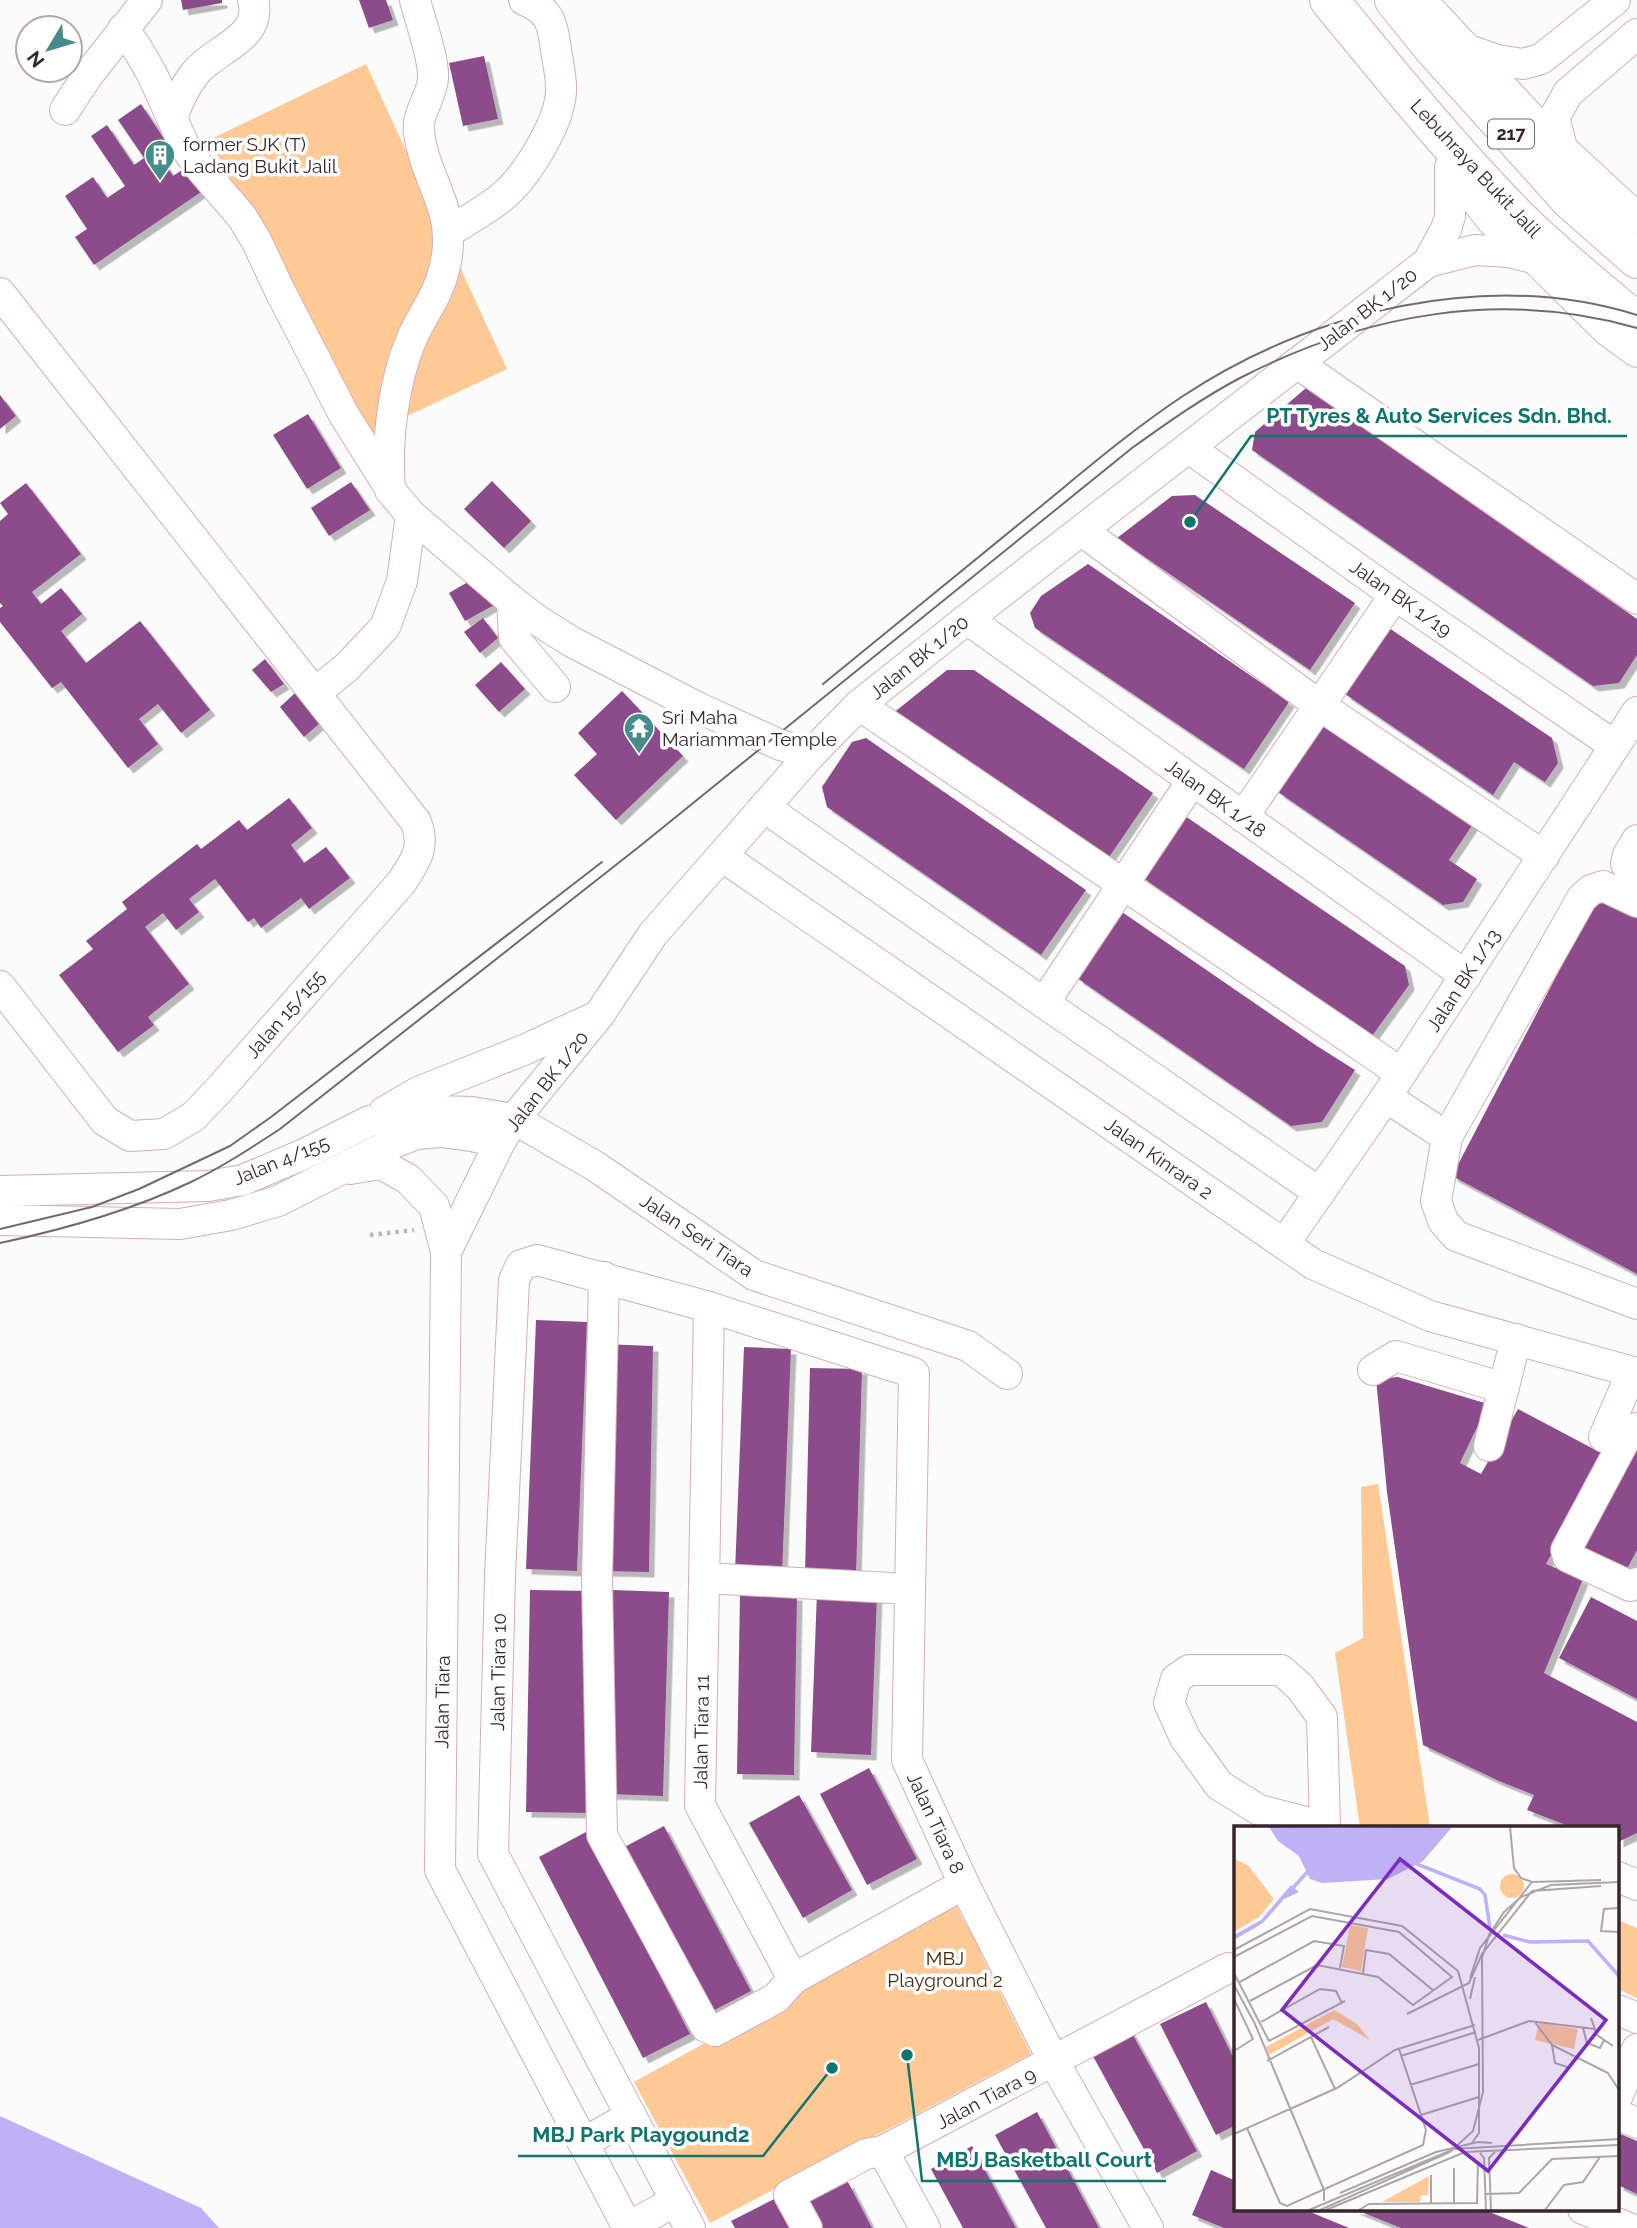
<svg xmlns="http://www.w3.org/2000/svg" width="1637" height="2228" font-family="Raleway,sans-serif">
<defs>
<filter id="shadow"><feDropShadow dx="5.5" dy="5.5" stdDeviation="0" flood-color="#0004"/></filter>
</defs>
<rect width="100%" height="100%" fill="#fbfbfb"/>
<g fill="#fec994">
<polygon points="366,64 507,369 371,433 209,140"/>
<polygon points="1378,1484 1430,1827 1360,1827 1335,1653 1363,1638 1361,1487"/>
<polygon points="956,1905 967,1926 973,1933 984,1960 1031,2054 710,2223 634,2082"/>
<polygon points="1618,1920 1637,1928 1637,1998 1618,1989"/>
</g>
<polygon fill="#c0b0f6" points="0,2116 201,2208 219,2228 0,2228"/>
<g fill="#8c4b8b" filter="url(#shadow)">
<polygon points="181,0 222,0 222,3 183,10"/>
<polygon points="359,0 386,0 393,20 369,28"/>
<polygon points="484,56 498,119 463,126 449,63"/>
<polygon points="141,104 170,148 159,155 173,176 188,166 204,190 94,265 75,237 87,229 65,196 93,177 107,198 125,186 91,136 107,125 134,165 144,158 118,120"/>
<polygon points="1306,388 1637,619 1637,655 1619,683 1593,686 1252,450 1255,432"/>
<polygon points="0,395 16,416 0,429"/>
<polygon points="308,414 341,468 307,489 273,435"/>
<polygon points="492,481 531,521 504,548 464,509"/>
<polygon points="351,482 370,510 329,536 311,508"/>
<polygon points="26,483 81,554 32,592 41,604 61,588 82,614 61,631 86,663 140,621 210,710 181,733 158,704 139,719 158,744 128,768 61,682 52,688 0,622 0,608 3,606 0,603 0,521 8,514 0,503"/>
<polygon points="1195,495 1355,603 1310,670 1117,538 1172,496"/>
<polygon points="1088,564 1289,702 1244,769 1035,628 1030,613 1041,596"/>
<polygon points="480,575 496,604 465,621 449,593"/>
<polygon points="483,618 498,638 480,653 464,632"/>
<polygon points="1389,628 1552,738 1558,763 1545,782 1514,762 1493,795 1345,694"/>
<polygon points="265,659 284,684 271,692 252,670"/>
<polygon points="501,662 525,689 499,712 475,685"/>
<polygon points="947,670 974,670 1153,793 1107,860 892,714"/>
<polygon points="622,691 683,756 616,820 574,775 597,754 578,733"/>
<polygon points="296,692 320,723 304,737 280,707"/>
<polygon points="1325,723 1473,824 1449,860 1477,879 1463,902 1443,905 1278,792"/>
<polygon points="866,738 1086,890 1041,955 827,807 822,787 852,742"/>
<polygon points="289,798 312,828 291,845 304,863 326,847 350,878 309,909 301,898 261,928 254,918 248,922 215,879 189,899 199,912 176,930 163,913 145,927 189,984 148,1017 154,1025 118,1052 59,975 93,949 86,941 127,909 122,902 197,844 201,849 239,820 247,830"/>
<polygon points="1185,816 1405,966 1409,985 1372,1036 1143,878"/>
<polygon points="1599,894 1637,914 1637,1274 1452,1176"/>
<polygon points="1122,912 1317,1046 1355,1070 1322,1122 1291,1126 1077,978"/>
<polygon points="536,1320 587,1322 577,1571 526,1569"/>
<polygon points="603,1344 653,1346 649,1572 600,1571"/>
<polygon points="744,1347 791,1349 782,1574 735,1572"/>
<polygon points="810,1368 862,1369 856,1576 805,1574"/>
<polygon points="1398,1377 1488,1404 1460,1463 1481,1474 1518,1409 1605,1455 1546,1564 1583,1579 1544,1673 1637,1722 1637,1833 1618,1842 1618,1827 1571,1827 1527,1810 1534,1795 1499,1781 1423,1745 1387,1492 1376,1379"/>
<polygon points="1637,1440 1637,1550 1626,1571 1573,1547"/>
<polygon points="530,1590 593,1591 590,1813 526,1812"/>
<polygon points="613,1590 669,1592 663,1796 607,1794"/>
<polygon points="817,1592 877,1595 871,1755 811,1752"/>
<polygon points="740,1594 797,1595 794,1775 737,1774"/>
<polygon points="1591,1597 1637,1621 1637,1699 1559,1658"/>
<polygon points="869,1768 917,1859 867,1885 820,1794"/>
<polygon points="799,1795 852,1890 803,1918 749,1823"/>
<polygon points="664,1826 751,1991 705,2015 619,1850"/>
<polygon points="586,1832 690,2034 643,2058 539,1857"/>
<polygon points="1206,2002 1236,2063 1236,2125 1216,2135 1160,2024"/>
<polygon points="1128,2026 1197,2151 1157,2173 1088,2047"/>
<polygon points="1037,2112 1099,2228 1046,2228 995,2135"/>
<polygon points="1618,2133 1637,2141 1637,2194 1618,2185"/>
<polygon points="972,2146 1016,2228 963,2228 931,2169"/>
<polygon points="1211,2170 1236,2181 1236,2209 1303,2209 1349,2228 1224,2228 1192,2215"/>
<polygon points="848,2182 872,2228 818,2228 805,2204"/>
<polygon points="780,2196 797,2228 735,2228 731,2221"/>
<polygon points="1354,2209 1482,2209 1529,2228 1401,2228"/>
</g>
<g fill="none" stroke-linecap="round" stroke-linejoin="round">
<g stroke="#d5adb8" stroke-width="32">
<g id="minor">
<polyline points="1421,0 1544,132 1637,218"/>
<polyline points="123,29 137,48 152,74 185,147 201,169 242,217 257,242 280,291 344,415 395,496 411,515 512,601 537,620 572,642 699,708 778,744 810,755"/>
<polyline points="1468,50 1497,60 1523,64 1541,59 1615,0"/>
<polyline points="65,110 88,75 147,0"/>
<path d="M172,118C178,101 185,85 197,71C217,48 263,38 253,0"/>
<polyline points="1563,151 1554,118 1568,93 1637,34"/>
<polyline points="1458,177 1492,221 1535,259 1608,331 1637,352"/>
<path d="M449,232C467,220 487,210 503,196C527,176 562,120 561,88C561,75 558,63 556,50C553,24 550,10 524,0"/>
<polyline points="1428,262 1475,250 1509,252 1533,258"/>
<path d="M0,293L416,822C426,848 415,862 401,883L218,1091L193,1117L164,1134L130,1136L105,1121L0,986"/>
<polyline points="1297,363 1637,599"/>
<polyline points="1189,448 1395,595 1615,746"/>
<path d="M390,490C386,442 393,382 412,338C423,313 439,295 445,266C458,209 426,184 419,133C416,113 432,98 433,78C434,57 420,21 415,0"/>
<polyline points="1082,531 1319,705 1544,856"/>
<polyline points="512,601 514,638 555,687"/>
<polyline points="967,619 1466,976"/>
<polyline points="315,693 347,667 385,627 402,581 411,515"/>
<polyline points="859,705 1401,1073"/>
<polyline points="764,807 1044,1003 1320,1193"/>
<polyline points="1243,817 1395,595"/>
<polyline points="1637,840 1628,855 1626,864 1633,876 1637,878"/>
<polyline points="723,857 1313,1264 1430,1316 1637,1373"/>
<polyline points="1044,1003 1192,781"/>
<polyline points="1386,1097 1447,1137 1436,1201 1443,1221 1456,1236 1637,1304"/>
<polyline points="384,1112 418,1092 526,1049 591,1019"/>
<polyline points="1447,1137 1582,898 1591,890 1603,886 1637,902"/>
<polyline points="350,1169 381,1164 408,1179 434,1206 446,1252"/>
<polyline points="0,1191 208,1186 243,1180 304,1154 369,1121 434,1111 472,1112 514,1119 595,1166 754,1275 968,1346 1007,1374"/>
<polyline points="0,1220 180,1224 231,1215 278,1201 393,1143 417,1134 441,1132 471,1136 500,1142"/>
<polyline points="1284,1244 1386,1097 1637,712"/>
<polyline points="604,1277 597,1580 602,1835 706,2027 715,2031 776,1998 793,1979 964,1884"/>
<polyline points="709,1307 700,1805 793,1979"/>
<polyline points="1373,1370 1396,1356 1504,1388"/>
<polyline points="1637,1428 1632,1429 1628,1434 1566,1550 1568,1557 1630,1586 1637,1583"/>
<polyline points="1604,1437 1632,1372"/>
<polyline points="1489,1446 1516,1339"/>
<polyline points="704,1578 910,1589"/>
<polygon points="1189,1670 1281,1670 1300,1687 1322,1717 1325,1827 1259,1810 1219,1785 1185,1738 1169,1703 1176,1679"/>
<polyline points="1618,1877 1637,1885"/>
<polyline points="1618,2010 1637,2018"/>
<polyline points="1618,2095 1637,2049"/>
<polyline points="1618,2115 1637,2123"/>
<polyline points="583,2143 631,2116"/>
<polyline points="1583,2209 1629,2228"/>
<polyline points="628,2227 676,2201"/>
<polyline points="628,2228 440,1870 446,1252 500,1142 514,1119 599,1015 653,934 810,755 859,705 967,619 1428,262 1446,229 1450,216 1450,167"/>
<polyline points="690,2228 493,1854 500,1576 514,1280 521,1265 537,1260 709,1307 914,1373 907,1760 964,1884 1054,2062 1148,2228"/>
<polyline points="807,2228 789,2195 866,2154 883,2151"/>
<polyline points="925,2228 883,2151 1228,1968"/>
</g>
</g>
<g stroke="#d5adb8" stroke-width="40">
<g id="highway">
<path d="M1329,0C1390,74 1450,149 1517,217C1555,254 1596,288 1637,322"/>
<polyline points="1394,0 1432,47 1570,200 1637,259"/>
</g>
</g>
<polyline stroke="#bdb8b9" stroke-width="4.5" stroke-dasharray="3.5 5" stroke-linecap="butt" points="370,1235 414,1230"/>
<use href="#minor" stroke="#fff" stroke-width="30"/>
<use href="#highway" stroke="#fff" stroke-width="38"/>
<g stroke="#74696b" stroke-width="2">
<path d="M823,684C890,629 957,575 1024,520C1076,478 1127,433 1183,396C1312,311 1486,268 1637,315"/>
<polyline points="0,1229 92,1207 139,1189 230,1146 271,1117 602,862"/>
<path d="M0,1243C66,1229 130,1211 191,1182C222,1167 251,1148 280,1129L640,846L1132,448C1167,423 1202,398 1240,378C1364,314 1501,289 1637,328"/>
</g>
</g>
<defs>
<g id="building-pin" transform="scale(1.575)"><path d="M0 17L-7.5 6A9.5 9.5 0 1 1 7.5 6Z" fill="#458c8d" stroke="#fff"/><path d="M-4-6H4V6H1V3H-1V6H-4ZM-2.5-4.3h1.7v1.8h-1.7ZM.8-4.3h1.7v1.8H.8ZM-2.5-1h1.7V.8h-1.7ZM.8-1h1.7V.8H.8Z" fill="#fff"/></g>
<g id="temple-pin" transform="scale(1.575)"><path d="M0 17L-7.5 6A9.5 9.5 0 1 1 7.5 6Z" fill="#458c8d" stroke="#fff"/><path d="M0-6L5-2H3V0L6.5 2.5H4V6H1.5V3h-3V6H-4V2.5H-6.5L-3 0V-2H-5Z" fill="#fff"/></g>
</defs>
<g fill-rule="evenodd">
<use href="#building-pin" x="160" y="155"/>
<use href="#temple-pin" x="639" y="728"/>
</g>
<g text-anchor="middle" stroke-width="7" stroke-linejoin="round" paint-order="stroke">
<rect fill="#fff" stroke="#73686b" stroke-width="2" x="1488" y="119.5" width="46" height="29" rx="5"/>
<g font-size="18" font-weight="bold" fill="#37272b">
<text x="1511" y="140">217</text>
</g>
<g font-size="19" fill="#37272b" stroke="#fff" text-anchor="start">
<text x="183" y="151">former SJK (T)<tspan x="183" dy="22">Ladang Bukit Jalil</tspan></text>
<text x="662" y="724">Sri Maha<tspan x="662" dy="22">Mariamman Temple</tspan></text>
</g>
<g font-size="19" fill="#37272b" stroke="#fff">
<text transform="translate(1476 168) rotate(47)" y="7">Lebuhraya Bukit Jalil</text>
<text transform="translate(1367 309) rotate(-38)" y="7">Jalan BK 1/20</text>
<text transform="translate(1401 598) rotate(35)" y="7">Jalan BK 1/19</text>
<text transform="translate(919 657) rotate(-39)" y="7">Jalan BK 1/20</text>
<text transform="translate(1216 798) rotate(36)" y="7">Jalan BK 1/18</text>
<text transform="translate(1463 980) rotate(-57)" y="7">Jalan BK 1/13</text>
<text transform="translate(285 1014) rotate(-49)" y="7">Jalan 15/155</text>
<text transform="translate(547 1081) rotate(-52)" y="7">Jalan BK 1/20</text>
<text transform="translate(1159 1158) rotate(35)" y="7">Jalan Kinrara 2</text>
<text transform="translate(281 1160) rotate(-22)" y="7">Jalan 4/155</text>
<text transform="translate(697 1235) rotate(34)" y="7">Jalan Seri Tiara</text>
<text transform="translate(498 1672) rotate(-89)" y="7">Jalan Tiara 10</text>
<text transform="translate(442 1702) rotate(-89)" y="7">Jalan Tiara</text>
<text transform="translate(701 1732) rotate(-89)" y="7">Jalan Tiara 11</text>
<text transform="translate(936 1823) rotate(65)" y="7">Jalan Tiara 8</text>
<text transform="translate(986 2098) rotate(-28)" y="7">Jalan Tiara 9</text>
</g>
<g font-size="19" fill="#472b0a" stroke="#fff">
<text x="945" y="1965">MBJ<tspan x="945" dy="22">Playground 2</tspan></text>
</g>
</g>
<g transform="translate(1234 1826)">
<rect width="385" height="385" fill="#fbfbfb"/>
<path d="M2,34L14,39L40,73L25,91L0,106ZM266 60a12 12 0 1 1 24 0a12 12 0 1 1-24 0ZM116,99L134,102L127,145L108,141ZM100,184L123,198L136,214L99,193L35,229L32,221ZM305,197L344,203L340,223L301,214ZM195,350L194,369H187L186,376H148Z" fill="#fec994"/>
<path d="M35,1L100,2L218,1L189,35L154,53L88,57L76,53L65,30L44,15ZM57,59L65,66L50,73L29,97L0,114V109L27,94Z" fill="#c0b0f6"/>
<path fill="none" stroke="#c0b0f6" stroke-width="3.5" d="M178,36L246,63L251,69L256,102M57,64L77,42M269,109L296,116L354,115L385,150"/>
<path fill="none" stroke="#ada6a8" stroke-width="2" d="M276,1L280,42L287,52L298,56M385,82L370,83L367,105L385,106M0,124L76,83L168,100L224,145L245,222V307L238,317M0,131L78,90L165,106L218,151L179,179L144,151L83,139L16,175M0,147L35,215L111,175M129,147L132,124L155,128L200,165M236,152L246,122L298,56L367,54M4,157L80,115L110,120L106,142M0,159L21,198L90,364V375M0,173L19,213L0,225M236,173L241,151M173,188L235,157L248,128L298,65L367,60M357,192L363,209L379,220M300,195L318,219L374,247L385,264M27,196L86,163L102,165L108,177M349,202L353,217L366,222L370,214M77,211L101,263M244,214L295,195L361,203M318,219L321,237L336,242M167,230L242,206M33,235L95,201M176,259L245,238M187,289L245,271M13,302L46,377L53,380L189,319L192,304L165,223M0,308L103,262L161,224L241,199M246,327L250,332L252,384M220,342V378M106,367L202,326L244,316L258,317M252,368L285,367L318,333L385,330M197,378V349M75,384L220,323L385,313M86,384L216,326L239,305L249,266L248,132L255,109L270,86L287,71L317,59L385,56M92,384L231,326L385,319M125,384L135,378L243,377L244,337M257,384L255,332L261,326M311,384L330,359L349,356L366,331"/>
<path fill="#7b2cbf" fill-opacity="0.15" stroke="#7b2cbf" stroke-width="3.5" d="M166,33L372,194L254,345L48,184Z"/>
<rect width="385" height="385" fill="none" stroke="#37272b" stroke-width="3.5"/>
</g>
<path fill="none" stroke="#0f766e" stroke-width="2.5" d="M1190 522L1251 436H1627M832 2068L763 2156H518M907 2055L922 2181H1166"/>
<g fill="#0f766e" stroke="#fff" stroke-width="2.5">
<circle cx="1190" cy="522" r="7"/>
<circle cx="832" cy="2068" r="7"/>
<circle cx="907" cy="2055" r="7"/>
</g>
<g font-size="21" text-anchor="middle" font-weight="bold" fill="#0f766e" stroke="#fff" stroke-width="7" stroke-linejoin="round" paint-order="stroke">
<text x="1439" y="423">PT Tyres &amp; Auto Services Sdn. Bhd.</text>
<text x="641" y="2142">MBJ Park Playgound2</text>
<text x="1044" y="2167">MBJ Basketball Court</text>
</g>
<g transform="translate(49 49) rotate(232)"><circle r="33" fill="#ffffff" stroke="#afa9aa" stroke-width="2"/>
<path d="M0-5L12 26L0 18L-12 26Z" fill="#458c8d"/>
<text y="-10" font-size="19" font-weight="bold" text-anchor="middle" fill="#37272b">N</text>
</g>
</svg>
